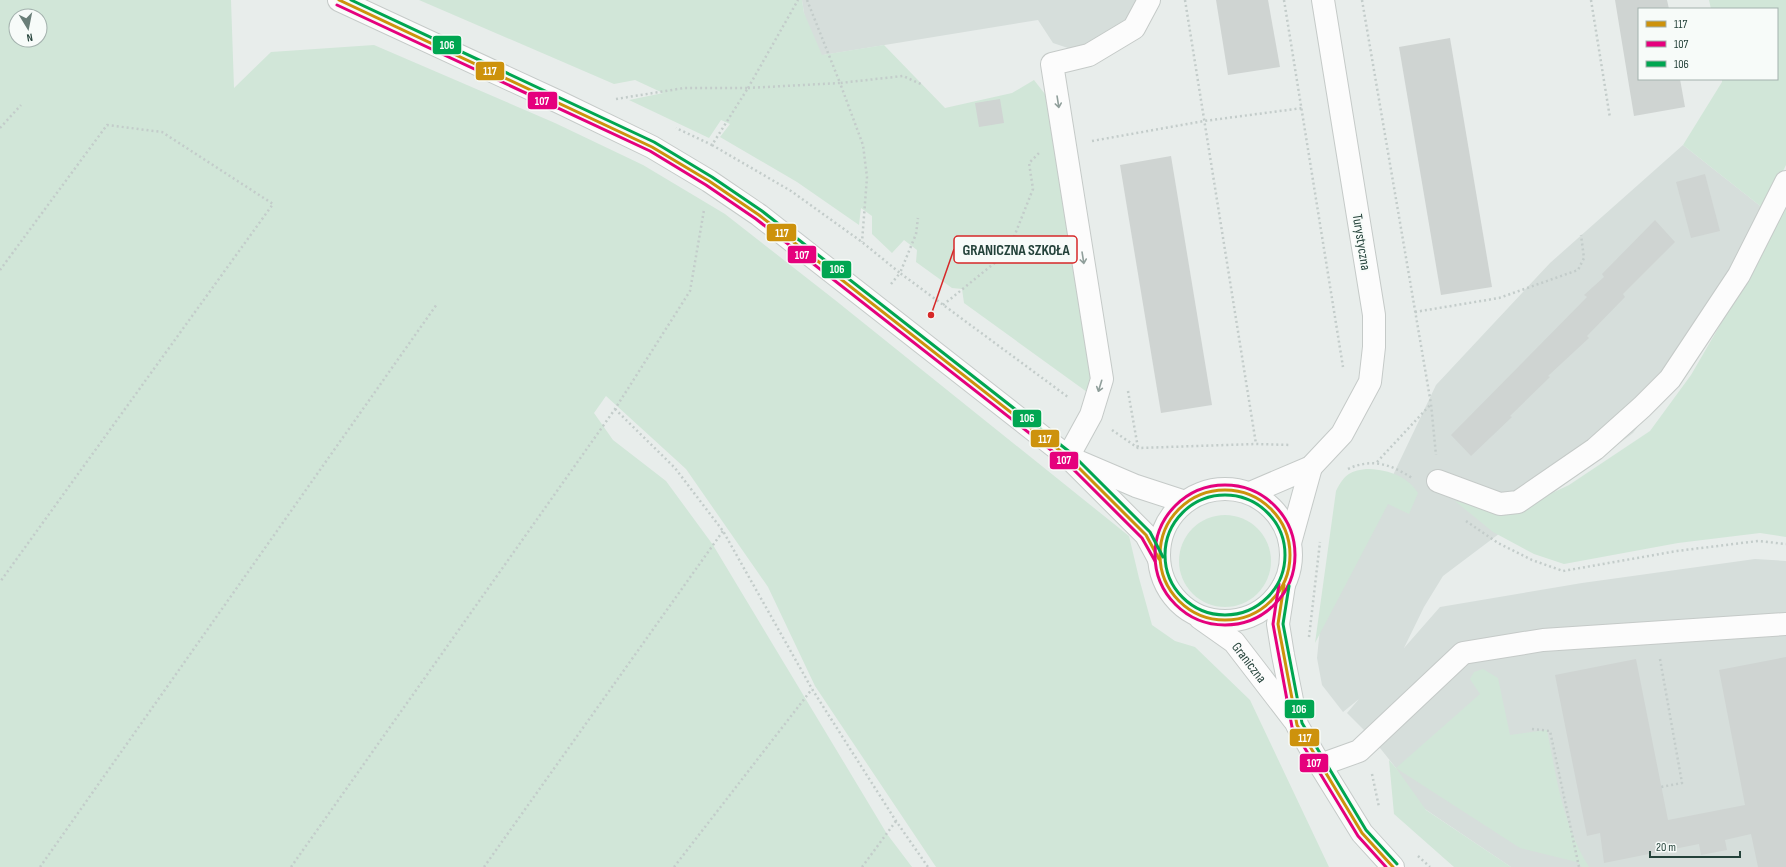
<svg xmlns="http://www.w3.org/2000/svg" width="1786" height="867" font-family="'Sofia Sans Condensed',sans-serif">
<rect width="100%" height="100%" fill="#e8edeb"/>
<g fill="#d6dedb">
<polygon points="802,0 1137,0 1133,16 1097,43 1071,49 1053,43 1038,20 811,57"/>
<polygon points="1683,145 1778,220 1740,292 1633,433 1443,576 1424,607 1404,648 1440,607 1582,583 1755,559 1786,561 1786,867 1511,867 1410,799 1396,768 1372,738 1347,713 1359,699 1343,712 1322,685 1317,658 1320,628 1436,385 1550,263"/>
</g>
<g fill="#d1e6d8" fill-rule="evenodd">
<path d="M0,0H231L234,88L271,52L374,45L555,123L643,165L725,214L835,300L1129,536L1139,578L1152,625L1175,641L1195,647L1250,700L1329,867H936L815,686L768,587L686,469L606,396L594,413L613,440L666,481L713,545L887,834L912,867H0ZM16,16H40V40H16Z"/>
<polygon points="419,0 802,0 804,13 822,55 884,45 945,108 1012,93 1034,80 1048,98 1094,370 1087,392 964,303 962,289 952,288 916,262 917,250 904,240 892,253 872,234 872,216 861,208 859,225 797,182 720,137 730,124 721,120 709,138 629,100 663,93 635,80 614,84"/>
<polygon points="1709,0 1786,0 1786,165 1764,209 1683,145 1722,82 1722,79 1777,79 1777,9 1711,9"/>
<polygon points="1786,207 1786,537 1760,533 1678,543 1564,564 1534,554 1493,532 1455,501 1501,513 1523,509 1550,494 1569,485 1650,431 1691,375 1745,282"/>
<path d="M1366,469C1385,469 1407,475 1418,493L1409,514L1388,504L1315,643L1336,491C1344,476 1348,471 1366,469Z"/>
<circle cx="1225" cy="561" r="46"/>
<path d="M1483,669L1498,678L1510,735L1547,730C1557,780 1562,822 1589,867H1582L1577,862L1520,848L1396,768L1426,810L1511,867H1454L1394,814L1389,760L1396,768L1480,694L1470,679L1474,672Z"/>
</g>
<g fill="#cfd4d2">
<polygon points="1216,0 1268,0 1280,67 1228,75"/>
<polygon points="1615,0 1667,0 1669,9 1639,9 1639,79 1680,79 1685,107 1634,116"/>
<polygon points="1450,38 1492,287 1441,295 1399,47"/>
<polygon points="1000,99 1004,123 979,127 975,103"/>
<polygon points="1171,156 1212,405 1161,413 1120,165"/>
<polygon points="1705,174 1720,231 1691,238 1676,182"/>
<polygon points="1655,220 1675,242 1623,294 1625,297 1587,336 1589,338 1548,376 1550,377 1510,416 1512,417 1471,456 1451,435 1587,297 1584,295 1604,277 1602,274"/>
<polygon points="1786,657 1786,867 1758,867 1751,834 1725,840 1727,850 1701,855 1699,844 1604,863 1600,833 1587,836 1555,675 1636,659 1668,820 1745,805 1719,670"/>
</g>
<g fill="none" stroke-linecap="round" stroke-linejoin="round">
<g stroke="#c5cac8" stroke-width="24">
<g id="minor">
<polyline points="339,0 559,102 652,147 709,181 759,215 1068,457 1146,535 1159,559"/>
<polyline points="1149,0 1134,28 1089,55 1052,64 1102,379 1091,415 1068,457 1136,486 1185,502"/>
<polyline points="1438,481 1500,504 1518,502 1595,449 1642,407 1670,379 1739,275 1786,182"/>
<circle cx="1225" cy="555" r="66"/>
<polyline points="1250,493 1311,467 1342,434 1370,382 1374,347 1374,315 1323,0"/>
<polyline points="1290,543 1311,467"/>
<polyline points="1284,585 1278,624 1283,655 1297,725 1320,765 1362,833 1393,867"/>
<path id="s1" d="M1200,618L1234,642L1294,720"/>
<polyline points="1320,765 1359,751 1463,653 1543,640 1786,624"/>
</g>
</g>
<g stroke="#c3ccca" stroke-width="2.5" stroke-dasharray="2 3" stroke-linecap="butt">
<polyline points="807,0 840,83 903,76 923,85"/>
<polyline points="1185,0 1256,444"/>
<polyline points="1284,0 1343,367"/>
<polyline points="1362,0 1431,404"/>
<polyline points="1591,0 1610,118"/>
<polyline points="748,88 840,83 863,145 867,177 862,242"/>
<polyline points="748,88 798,0"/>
<polyline points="616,99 684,88 748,88 712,145 676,128"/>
<polyline points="0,128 21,105"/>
<polyline points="1092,141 1204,121 1303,108"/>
<polyline points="712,145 791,191 862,242 900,273 916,234 918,218"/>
<polyline points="0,270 107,125 162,132 273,204 0,582"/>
<polyline points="891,284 900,273 1068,397"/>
<polyline points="943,305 1008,252 1033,189 1029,163 1039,153"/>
<polyline points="1415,312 1499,298 1578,270 1584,258 1581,235"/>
<polyline points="1128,391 1138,448"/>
<polyline points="615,409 675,468 723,531 812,689 896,821 928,867"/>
<polyline points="1112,430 1138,448 1256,444 1291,445"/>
<polyline points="1377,462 1431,404 1436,455"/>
<path d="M1348,469C1371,458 1391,464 1412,478"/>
<polyline points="1466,521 1498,543 1532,560 1563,571 1677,551 1758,541 1786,544"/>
<polyline points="1309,637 1320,542"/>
<polyline points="1660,659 1682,783 1661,787"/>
<polyline points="1532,729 1550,731 1579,867"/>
<polyline points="1372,774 1379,807"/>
<polyline points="1418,856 1430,867"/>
<polyline points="40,867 437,304"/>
<polyline points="291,867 615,409 690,291 704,210"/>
<polyline points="484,867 723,531"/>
<polyline points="674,867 812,689"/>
<polyline points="862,867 896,821"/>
</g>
<use href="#minor" stroke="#fcfcfc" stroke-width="22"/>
<g stroke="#f7fbf9" stroke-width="6">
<g id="bus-1">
<polyline points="339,0 652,147 709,181 759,215 1068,457 1146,535 1159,559"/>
<circle cx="1225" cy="555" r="65"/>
<polyline points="1284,585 1278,624 1297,725 1362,833 1393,867"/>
</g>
</g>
<g stroke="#f7fbf9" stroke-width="6">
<g id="bus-2">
<polyline points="337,5 650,151 706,185 756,219 1065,461 1142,538 1155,561"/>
<circle cx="1225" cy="555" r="70"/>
<polyline points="1279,584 1273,624 1292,727 1358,836 1386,867"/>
</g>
</g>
<g stroke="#f7fbf9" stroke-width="6">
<g id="bus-3">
<polyline points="351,0 654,142 712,177 762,211 1071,453 1150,532 1163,557"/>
<circle cx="1225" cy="555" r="60"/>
<polyline points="1289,586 1283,624 1302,723 1366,830 1397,864"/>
</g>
</g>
<use href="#bus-1" stroke="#cd920c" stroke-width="3"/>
<use href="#bus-2" stroke="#e5007d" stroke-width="3"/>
<use href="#bus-3" stroke="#00a651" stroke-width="3"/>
</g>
<defs><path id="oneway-shaft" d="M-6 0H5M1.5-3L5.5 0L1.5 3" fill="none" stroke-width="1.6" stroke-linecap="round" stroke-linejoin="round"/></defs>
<g stroke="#909f9b">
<use href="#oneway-shaft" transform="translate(1058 102) rotate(81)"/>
<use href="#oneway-shaft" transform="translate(1083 258) rotate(81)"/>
<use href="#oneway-shaft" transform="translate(1100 386) rotate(107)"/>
</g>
<g text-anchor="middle" stroke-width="3.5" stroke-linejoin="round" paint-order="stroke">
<g font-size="14" fill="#24423a" stroke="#f7fbf9">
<text transform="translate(1362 242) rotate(81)" y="5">Turystyczna</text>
<text dy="5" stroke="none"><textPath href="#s1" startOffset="67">Graniczna</textPath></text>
</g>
</g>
<path fill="none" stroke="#d62828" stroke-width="1.5" d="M931 315L954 249"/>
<circle fill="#d62828" stroke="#f7fbf9" stroke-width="1.5" cx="931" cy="315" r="4"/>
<rect fill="#f7fbf9" stroke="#d62828" stroke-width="1.5" x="954" y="236" width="123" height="27" rx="4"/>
<g font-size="15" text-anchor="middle" font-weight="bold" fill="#24423a">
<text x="1016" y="255">GRANICZNA SZKOŁA</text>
</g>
<g stroke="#f7fbf9" stroke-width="1.5">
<rect x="432" y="35" width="30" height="20" rx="4" fill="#00a651"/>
<rect x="475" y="61" width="30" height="20" rx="4" fill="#cd920c"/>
<rect x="527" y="91" width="31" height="19" rx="4" fill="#e5007d"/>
<rect x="766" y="223" width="31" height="19" rx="4" fill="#cd920c"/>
<rect x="787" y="245" width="30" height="19" rx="4" fill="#e5007d"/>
<rect x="821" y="260" width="31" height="19" rx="4" fill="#00a651"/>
<rect x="1012" y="409" width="30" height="19" rx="4" fill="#00a651"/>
<rect x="1030" y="429" width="30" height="19" rx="4" fill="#cd920c"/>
<rect x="1049" y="451" width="30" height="19" rx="4" fill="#e5007d"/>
<rect x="1284" y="699" width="31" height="20" rx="4" fill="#00a651"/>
<rect x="1289" y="728" width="31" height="19" rx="4" fill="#cd920c"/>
<rect x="1299" y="753" width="30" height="20" rx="4" fill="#e5007d"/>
</g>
<g font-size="11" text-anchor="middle" font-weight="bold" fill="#fff">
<text x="447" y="49">106</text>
<text x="490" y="75">117</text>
<text x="542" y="105">107</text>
<text x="782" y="237">117</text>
<text x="802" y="259">107</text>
<text x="837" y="273">106</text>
<text x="1027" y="422">106</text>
<text x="1045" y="443">117</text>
<text x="1064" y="464">107</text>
<text x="1299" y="713">106</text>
<text x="1305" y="742">117</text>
<text x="1314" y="767">107</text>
</g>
<rect x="1638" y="8" width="140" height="72" fill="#f7fbf9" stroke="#a3b1ad"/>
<rect x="1646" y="21" width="20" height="6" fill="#cd920c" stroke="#a3b1ad"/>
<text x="1674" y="28" font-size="12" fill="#24423a">117</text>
<rect x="1646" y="41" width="20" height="6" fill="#e5007d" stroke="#a3b1ad"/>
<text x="1674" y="48" font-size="12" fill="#24423a">107</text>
<rect x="1646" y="61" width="20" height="6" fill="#00a651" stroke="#a3b1ad"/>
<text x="1674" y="68" font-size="12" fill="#24423a">106</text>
<g transform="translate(28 28) rotate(170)"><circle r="19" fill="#f7fbf9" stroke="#a3b1ad"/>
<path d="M0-3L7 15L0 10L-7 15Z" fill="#697e78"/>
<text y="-6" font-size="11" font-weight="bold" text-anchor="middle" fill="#24423a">N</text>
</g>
<path d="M1650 851v6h90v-6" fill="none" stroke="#24423a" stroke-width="2"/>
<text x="1656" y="851" font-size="12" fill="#24423a" stroke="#f7fbf9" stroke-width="3" paint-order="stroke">20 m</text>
</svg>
